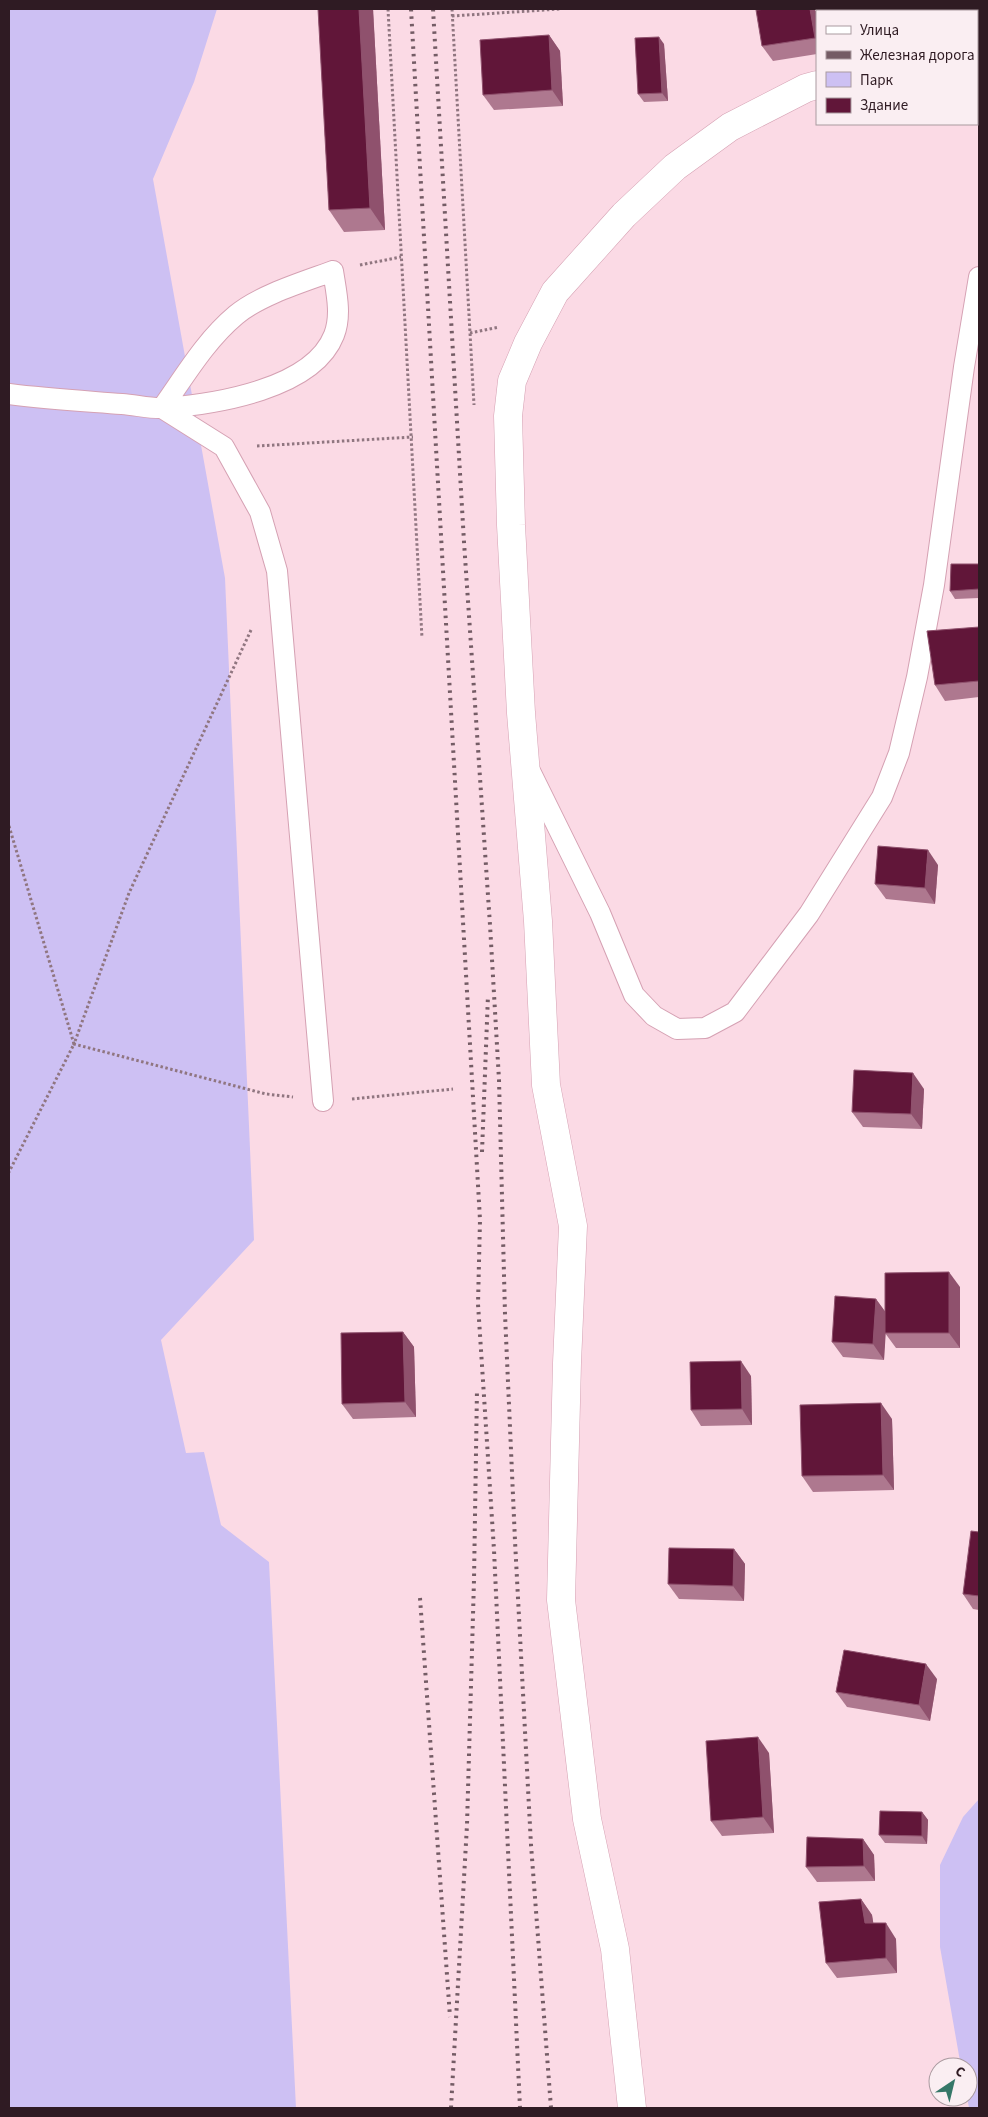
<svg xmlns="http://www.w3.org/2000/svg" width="988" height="2117" font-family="'Source Sans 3',sans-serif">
<rect width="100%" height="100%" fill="#fbdae5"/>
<g fill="#cdc0f3">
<polygon points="9,9 217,9 194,82 153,179 225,578 254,1240 161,1340 186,1453 204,1452 221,1525 269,1562 296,2108 9,2108"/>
<polygon points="979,1799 979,2108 969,2108 967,2097 968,2067 961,2067 940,1947 940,1865 963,1817"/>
</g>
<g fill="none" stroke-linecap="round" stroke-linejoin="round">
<g stroke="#d5a1b3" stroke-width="22">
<g id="lane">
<polyline points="832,9 840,11"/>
<path d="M9,394C47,399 84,401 122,404C136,405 151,409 164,408C216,404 313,389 334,335C342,315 336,291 333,271C303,282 260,295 236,315C205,341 185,376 162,408"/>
<polyline points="162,408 224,447 260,512 277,571 323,1101"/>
<polyline points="530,771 600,913 634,995 654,1016 677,1029 705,1028 735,1012 809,914 882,797 899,753 917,677 934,585 964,367 979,277"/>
</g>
</g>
<g stroke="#d5a1b3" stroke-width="29">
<g id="street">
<polyline points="977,55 979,55"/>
<polyline points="632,2108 615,1949 587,1819 561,1600 567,1363 573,1226 546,1085 538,921 521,713 511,525 508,416 512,381 528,343 555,292 624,215 675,167 730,127 806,88 817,85"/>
</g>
</g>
<g stroke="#907680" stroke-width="3" stroke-dasharray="2.5 2.5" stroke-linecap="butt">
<polyline points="388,9 422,638"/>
<polyline points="452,9 474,405"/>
<polyline points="452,16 560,9"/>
<polyline points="360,265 401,257"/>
<polyline points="470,333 499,327"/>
<polyline points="257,446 413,437"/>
<polyline points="251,630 129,893 74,1044 266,1094 293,1097"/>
<polyline points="9,826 74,1044 9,1172"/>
<polyline points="352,1099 453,1089"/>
</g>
<use href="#lane" stroke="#fff" stroke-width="20"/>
<use href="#street" stroke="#fff" stroke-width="28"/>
<g stroke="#745c65" stroke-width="4" stroke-dasharray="2.5 5" stroke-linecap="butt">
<polyline points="411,9 480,1220 478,1304 494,1550 520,2108"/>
<polyline points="433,9 464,542 490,925 499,1080 505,1314 515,1541 531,1845 551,2108"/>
<polyline points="482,1152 488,995"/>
<polyline points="420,1598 450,2017"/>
<polyline points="451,2108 467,1825 474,1580 477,1389"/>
</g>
</g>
<g fill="#ae788f">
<polygon points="318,9 373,9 385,230 344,232 329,210"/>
<polygon points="767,9 814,9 817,13 817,54 773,61 762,46"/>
<polygon points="549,35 560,51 563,106 494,110 483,95"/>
<polygon points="664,44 668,101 644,102 638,94"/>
<polygon points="979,564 979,598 955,599 950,591"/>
<polygon points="979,627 979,697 945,701 935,685"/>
<polygon points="938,865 935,904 886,899 875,884"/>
<polygon points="924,1089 922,1129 863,1127 852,1112"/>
<polygon points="960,1287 960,1348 896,1348 885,1333 884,1360 843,1357 832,1342 876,1299 885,1312"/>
<polygon points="403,1332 414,1347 416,1417 353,1419 342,1404"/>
<polygon points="751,1376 752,1425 701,1426 691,1410"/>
<polygon points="892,1419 894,1490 813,1492 802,1476"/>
<polygon points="979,1532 979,1610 973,1609 963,1594"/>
<polygon points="734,1549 745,1564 744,1601 679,1599 668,1584"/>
<polygon points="937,1679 930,1721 847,1707 836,1692"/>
<polygon points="769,1753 774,1833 722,1836 711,1821"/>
<polygon points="922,1812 928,1820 927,1844 885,1843 879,1835"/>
<polygon points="863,1839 874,1855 875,1881 817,1882 806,1867"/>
<polygon points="861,1899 872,1915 873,1923 896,1939 897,1973 837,1978 826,1963"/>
</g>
<g fill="#8f516d">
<polygon points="359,9 373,9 385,230 370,208"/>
<polygon points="810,9 814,9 817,13 817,40 815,38"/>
<polygon points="549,35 560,51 563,106 552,90"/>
<polygon points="659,37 664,44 668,101 662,93"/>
<polygon points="928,850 938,865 935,904 925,888"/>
<polygon points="913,1073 924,1089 922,1129 911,1114"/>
<polygon points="949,1272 960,1287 960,1348 949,1333"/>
<polygon points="876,1299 887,1314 884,1360 873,1344"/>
<polygon points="403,1332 414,1347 416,1417 405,1402"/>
<polygon points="741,1361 751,1376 752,1425 742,1409"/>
<polygon points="881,1403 892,1419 894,1490 883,1475"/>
<polygon points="734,1549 745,1564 744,1601 733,1586"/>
<polygon points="926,1664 937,1679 930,1721 919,1705"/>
<polygon points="758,1737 769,1753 774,1833 763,1817"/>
<polygon points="922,1812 928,1820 927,1844 922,1836"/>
<polygon points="863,1839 874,1855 875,1881 864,1866"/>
<polygon points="861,1899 872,1915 876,1939 865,1923"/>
<polygon points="886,1923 896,1939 897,1973 886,1958"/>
</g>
<g fill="#611639" stroke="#8f516d">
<polygon points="318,9 359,9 370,208 329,210"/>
<polygon points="767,9 810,9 815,38 762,46 756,10"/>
<polygon points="549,35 552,90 483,95 480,40"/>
<polygon points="659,37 662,93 638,94 635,38"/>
<polygon points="951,564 979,564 979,589 950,591"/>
<polygon points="979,627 979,681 935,685 927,631"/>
<polygon points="878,846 928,850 925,888 875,884"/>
<polygon points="854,1070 913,1073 911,1114 852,1112"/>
<polygon points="949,1272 949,1333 885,1333 885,1273"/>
<polygon points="835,1296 876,1299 873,1344 832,1342"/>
<polygon points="403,1332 405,1402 342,1404 341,1333"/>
<polygon points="741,1361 742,1409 691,1410 690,1362"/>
<polygon points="881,1403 883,1475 802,1476 800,1405"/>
<polygon points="971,1531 979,1532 979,1596 963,1594"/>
<polygon points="669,1548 734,1549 733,1586 668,1584"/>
<polygon points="844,1650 926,1664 919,1705 836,1692"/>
<polygon points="758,1737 763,1817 711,1821 706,1741"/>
<polygon points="880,1811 922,1812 922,1836 879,1835"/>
<polygon points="807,1837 863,1839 864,1866 806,1867"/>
<polygon points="861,1899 865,1923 886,1923 886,1958 826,1963 819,1902"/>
</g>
<rect width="988" height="2117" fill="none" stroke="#2f1b23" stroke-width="20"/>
<rect x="816" y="10" width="162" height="115" fill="#faeef2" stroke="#a99a9f"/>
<rect x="826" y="26" width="25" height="8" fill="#ffffff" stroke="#a99a9f"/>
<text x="860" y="35" font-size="15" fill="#2f1b23">Улица</text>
<rect x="826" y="51" width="25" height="8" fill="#745c65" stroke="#a99a9f"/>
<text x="860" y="60" font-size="15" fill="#2f1b23">Железная дорога</text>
<rect x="826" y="72" width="25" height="15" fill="#cdc0f3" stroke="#a99a9f"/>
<text x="860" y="85" font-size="15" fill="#2f1b23">Парк</text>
<rect x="826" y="98" width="25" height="15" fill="#611639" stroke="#a99a9f"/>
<text x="860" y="110" font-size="15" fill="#2f1b23">Здание</text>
<g transform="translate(953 2082) rotate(35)"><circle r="24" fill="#faeef2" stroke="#a99a9f"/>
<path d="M0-4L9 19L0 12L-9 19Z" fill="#357768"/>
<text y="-8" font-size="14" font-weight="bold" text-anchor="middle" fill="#2f1b23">С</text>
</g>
</svg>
